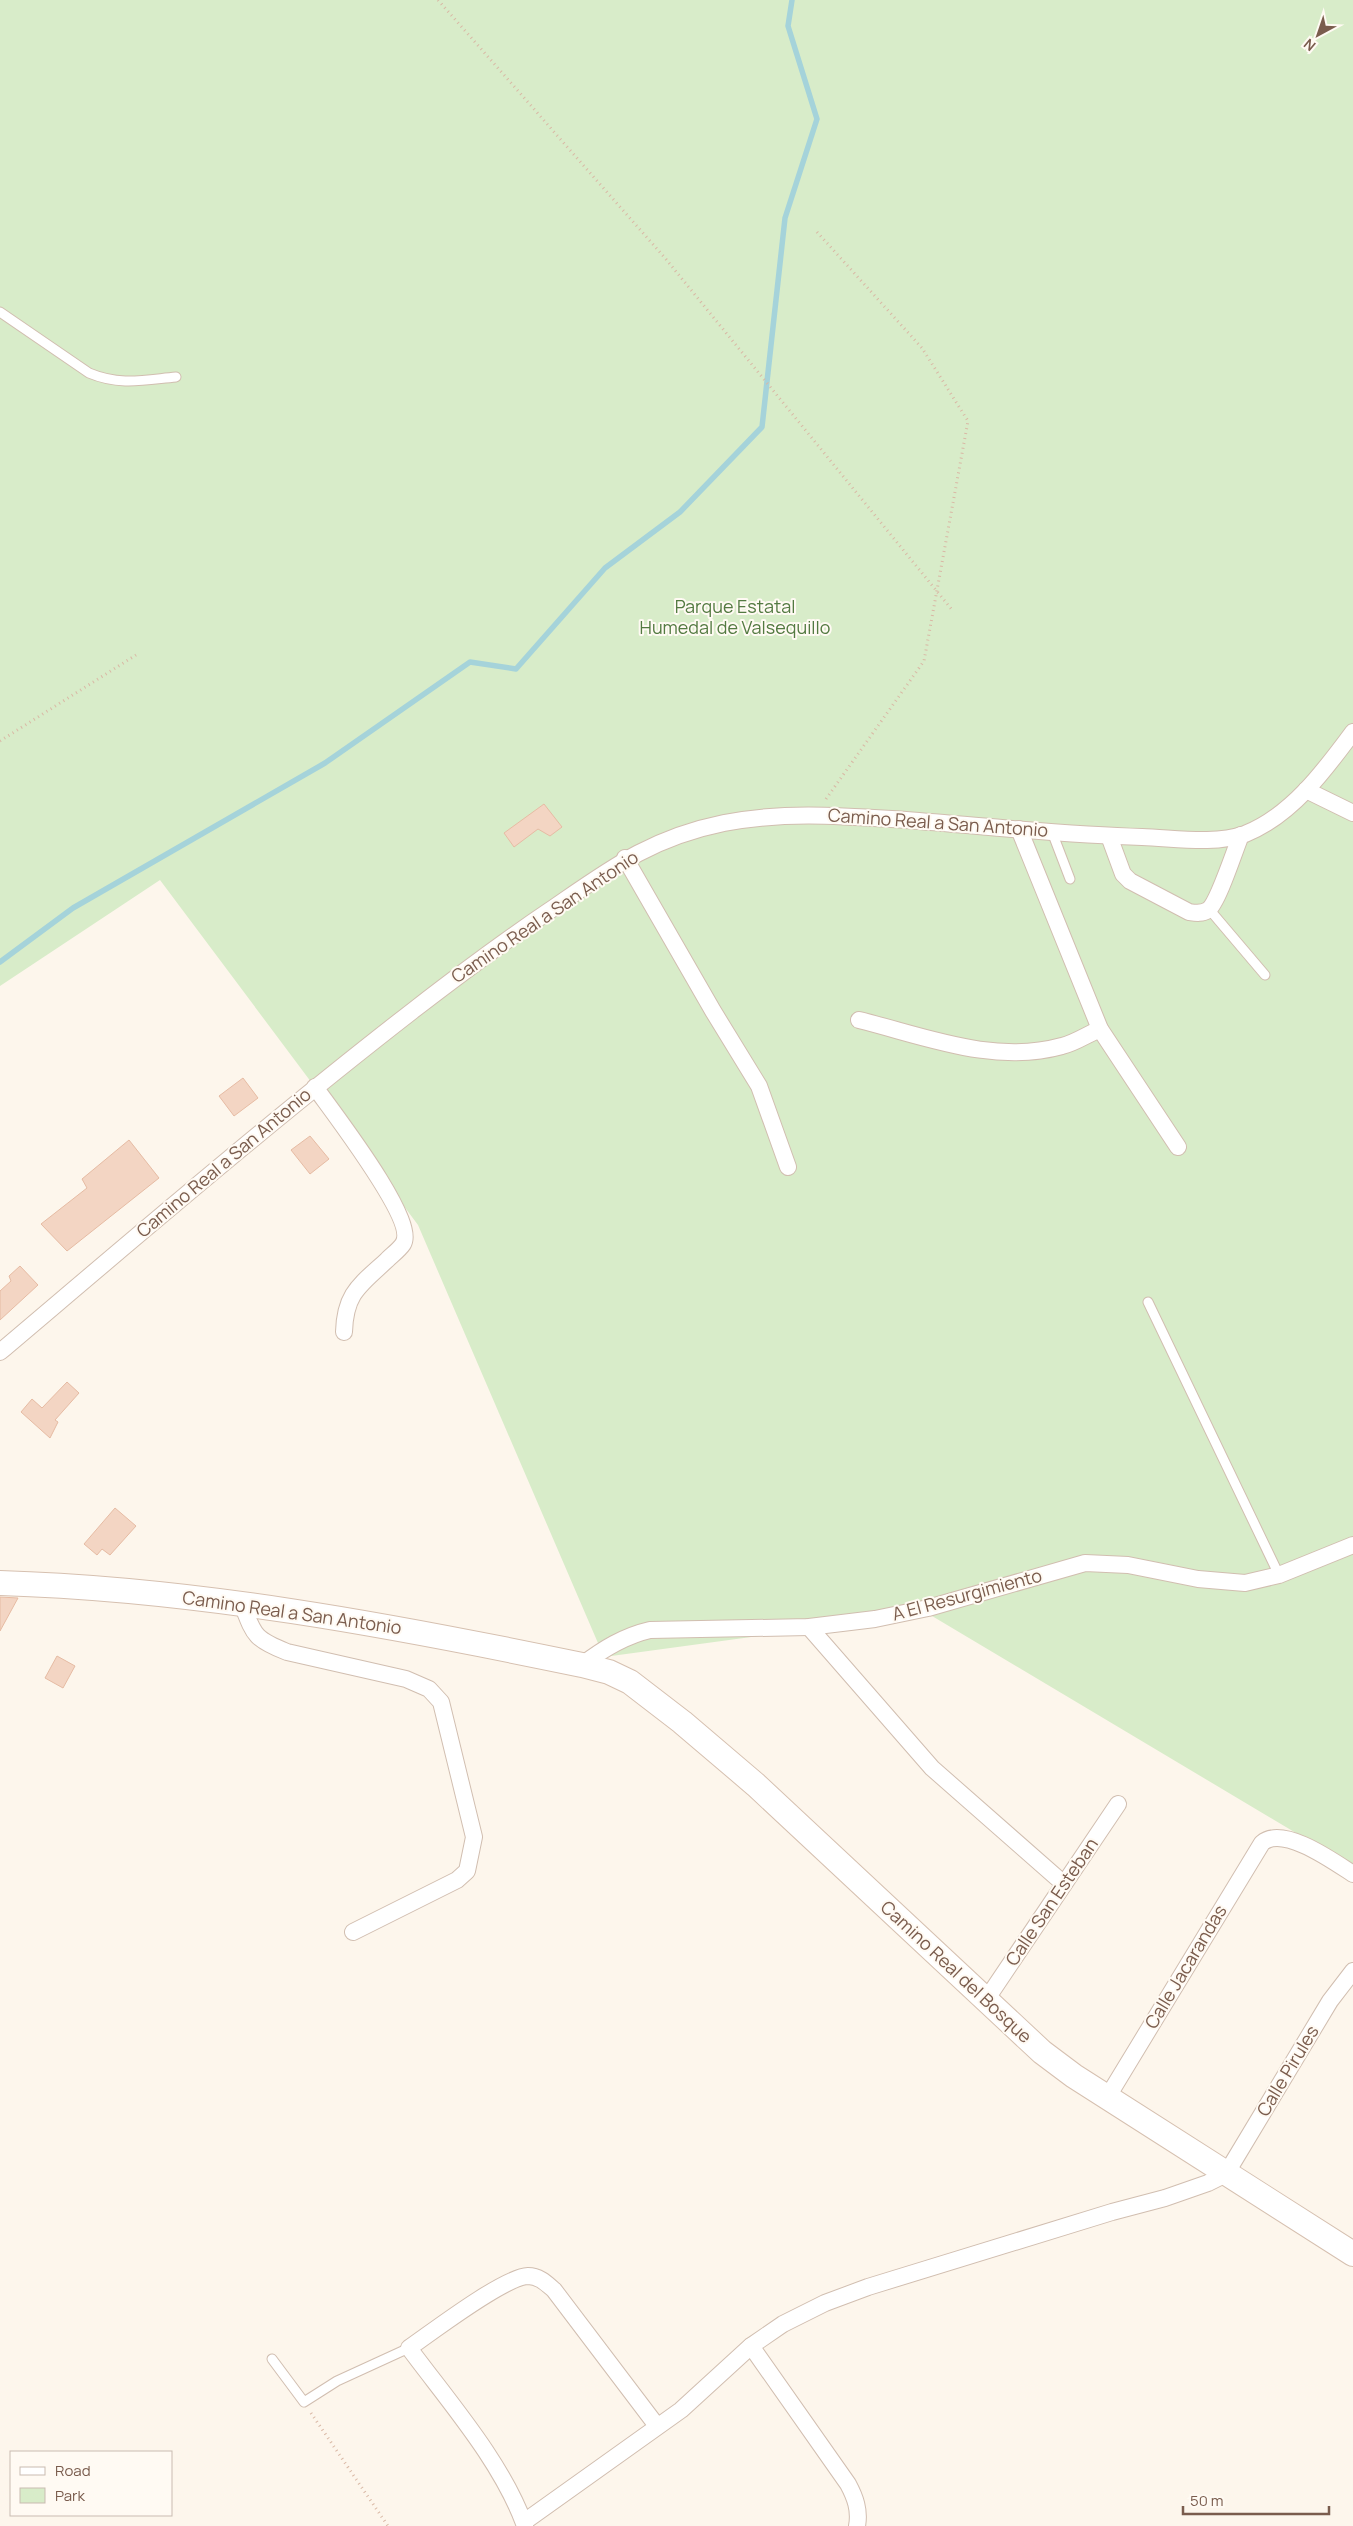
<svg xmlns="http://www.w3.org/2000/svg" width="1353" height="2526" font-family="Manrope,sans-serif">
<rect width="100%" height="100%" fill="#fdf6ec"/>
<polygon fill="#d8ecc9" points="0,0 1353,0 1353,1867 927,1613 604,1657 418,1225 160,880 0,986"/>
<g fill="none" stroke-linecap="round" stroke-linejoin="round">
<polyline stroke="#a5d3da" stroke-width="5.5" points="0,962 73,908 325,763 470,662 516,669 605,568 680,512 762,427 785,218 817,119 788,26 792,0"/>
</g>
<g fill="#f3d5c3" stroke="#e6bba3">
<polygon points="544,804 562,827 550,836 538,829 514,847 504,833"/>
<polygon points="243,1078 258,1098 234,1116 219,1096"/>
<polygon points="310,1136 329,1159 310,1174 291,1150"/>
<polygon points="129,1140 159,1178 67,1251 41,1224 87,1188 82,1179"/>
<polygon points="20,1266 38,1285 0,1320 0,1291 11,1281 9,1276"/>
<polygon points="67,1382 79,1393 55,1420 58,1422 50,1438 21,1412 32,1399 42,1408"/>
<polygon points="115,1508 136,1526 110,1555 102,1549 97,1555 84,1544"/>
<polygon points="0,1597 18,1598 0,1631"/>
<polygon points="57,1656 75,1666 63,1688 45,1678"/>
</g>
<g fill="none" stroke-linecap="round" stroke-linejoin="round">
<g stroke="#d1beb0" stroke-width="11">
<g id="lane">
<path d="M0,312L89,373C120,386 144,380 176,377"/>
<polyline points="1052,832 1070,879"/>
<polyline points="1209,909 1265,975"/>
<polyline points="1148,1302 1279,1575"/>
<polyline points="272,2359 304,2402 337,2381 409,2348"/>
</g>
</g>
<g stroke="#d1beb0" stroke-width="18">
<g id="street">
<polyline points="1306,790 1353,813"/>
<polyline points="1019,829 1100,1029 1178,1147"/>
<path d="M1109,836L1123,874L1130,881L1189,912C1196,913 1202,914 1208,910C1218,903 1235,849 1241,835"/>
<polyline points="625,858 713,1011 759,1086 788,1167"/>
<path d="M859,1020C924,1036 994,1065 1062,1046C1075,1043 1088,1034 1100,1029"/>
<path d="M315,1087C331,1110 418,1221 403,1244C399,1250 392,1255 387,1260C360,1285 345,1293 344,1332"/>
<path d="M0,1352C137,1236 273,1119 415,1009C459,975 503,942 549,911C610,869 650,838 724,823C787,811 843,816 906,820C984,826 1063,835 1142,837C1175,838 1214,845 1245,834C1291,816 1325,770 1353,732"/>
<path d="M242,1604C254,1635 254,1639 287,1652L406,1679L429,1689L441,1702L474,1837L467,1871L457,1880L353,1932"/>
<polyline points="809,1627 932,1768 1064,1884"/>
<path d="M582,1665C603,1649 624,1636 650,1630L809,1627L875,1619L928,1608L1085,1563L1128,1565L1198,1579L1245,1583L1279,1575L1353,1545"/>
<polyline points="986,2000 1118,1804"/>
<path d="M1107,2098L1262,1843C1283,1825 1333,1861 1353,1874"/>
<path d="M751,2346L848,2484C855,2497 860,2510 857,2526"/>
<polyline points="524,2522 681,2410 751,2346 783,2324 825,2303 868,2287 1112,2212 1165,2198 1208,2183 1226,2174 1330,2001 1353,1971"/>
<path d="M525,2526C502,2462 449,2402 409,2348C432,2332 504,2277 528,2276C539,2276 546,2283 554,2290L657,2426"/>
</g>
</g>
<g stroke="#d6c0b0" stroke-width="26">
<path id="secondary" d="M0,1583C196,1589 390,1625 582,1665L609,1672L630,1682L682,1722L756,1785L1042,2052L1074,2076L1353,2254"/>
</g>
<g stroke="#d9b8a5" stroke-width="3" stroke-dasharray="1 4" stroke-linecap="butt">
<polyline points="438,0 665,258 953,611"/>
<polyline points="817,232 922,348 968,421 924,661 826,799"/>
<polyline points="0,741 136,655"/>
<polyline points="311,2413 388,2526"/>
</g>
<use href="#lane" stroke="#fff" stroke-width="9"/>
<use href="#street" stroke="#fff" stroke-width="16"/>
<use href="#secondary" stroke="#fff" stroke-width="24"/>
</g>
<g text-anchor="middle" stroke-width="4" stroke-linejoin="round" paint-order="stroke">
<g font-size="18" fill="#537a41" stroke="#fffaf3">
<text x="735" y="613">Parque Estatal<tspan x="735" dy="21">Humedal de Valsequillo</tspan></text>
</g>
<g font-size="18" fill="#7a5c4d" stroke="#fffaf3">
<text transform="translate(938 823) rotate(4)" y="6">Camino Real a San Antonio</text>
<text transform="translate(545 917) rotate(-34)" y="6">Camino Real a San Antonio</text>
<text transform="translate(224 1163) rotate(-40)" y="6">Camino Real a San Antonio</text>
<text transform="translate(967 1595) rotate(-15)" y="6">A El Resurgimiento</text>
<text transform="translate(292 1613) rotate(8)" y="6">Camino Real a San Antonio</text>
<text transform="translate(1052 1902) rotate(-56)" y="6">Calle San Esteban</text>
<text transform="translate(1186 1967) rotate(-59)" y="6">Calle Jacarandas</text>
<text transform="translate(956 1972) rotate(43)" y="6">Camino Real del Bosque</text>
<text transform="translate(1288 2071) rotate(-59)" y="6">Calle Pirules</text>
</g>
</g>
<rect x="10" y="2451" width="162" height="65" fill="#fffaf3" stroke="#cabbb1"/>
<rect x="20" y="2467" width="25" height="8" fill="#ffffff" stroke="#cabbb1"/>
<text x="55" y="2476" font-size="15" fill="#7a5c4d">Road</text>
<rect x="20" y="2488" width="25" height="15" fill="#d8ecc9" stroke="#cabbb1"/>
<text x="55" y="2501" font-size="15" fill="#7a5c4d">Park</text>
<g transform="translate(1318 35) rotate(220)" stroke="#fffaf3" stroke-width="4" paint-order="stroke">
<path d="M0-4L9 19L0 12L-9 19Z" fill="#7a5c4d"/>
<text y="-8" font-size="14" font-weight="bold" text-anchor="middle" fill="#7a5c4d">N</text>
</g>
<path d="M1183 2506v8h146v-8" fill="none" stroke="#7a5c4d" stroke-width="2.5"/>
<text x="1190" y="2506" font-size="15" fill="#7a5c4d" stroke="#fffaf3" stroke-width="4" paint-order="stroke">50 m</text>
</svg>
